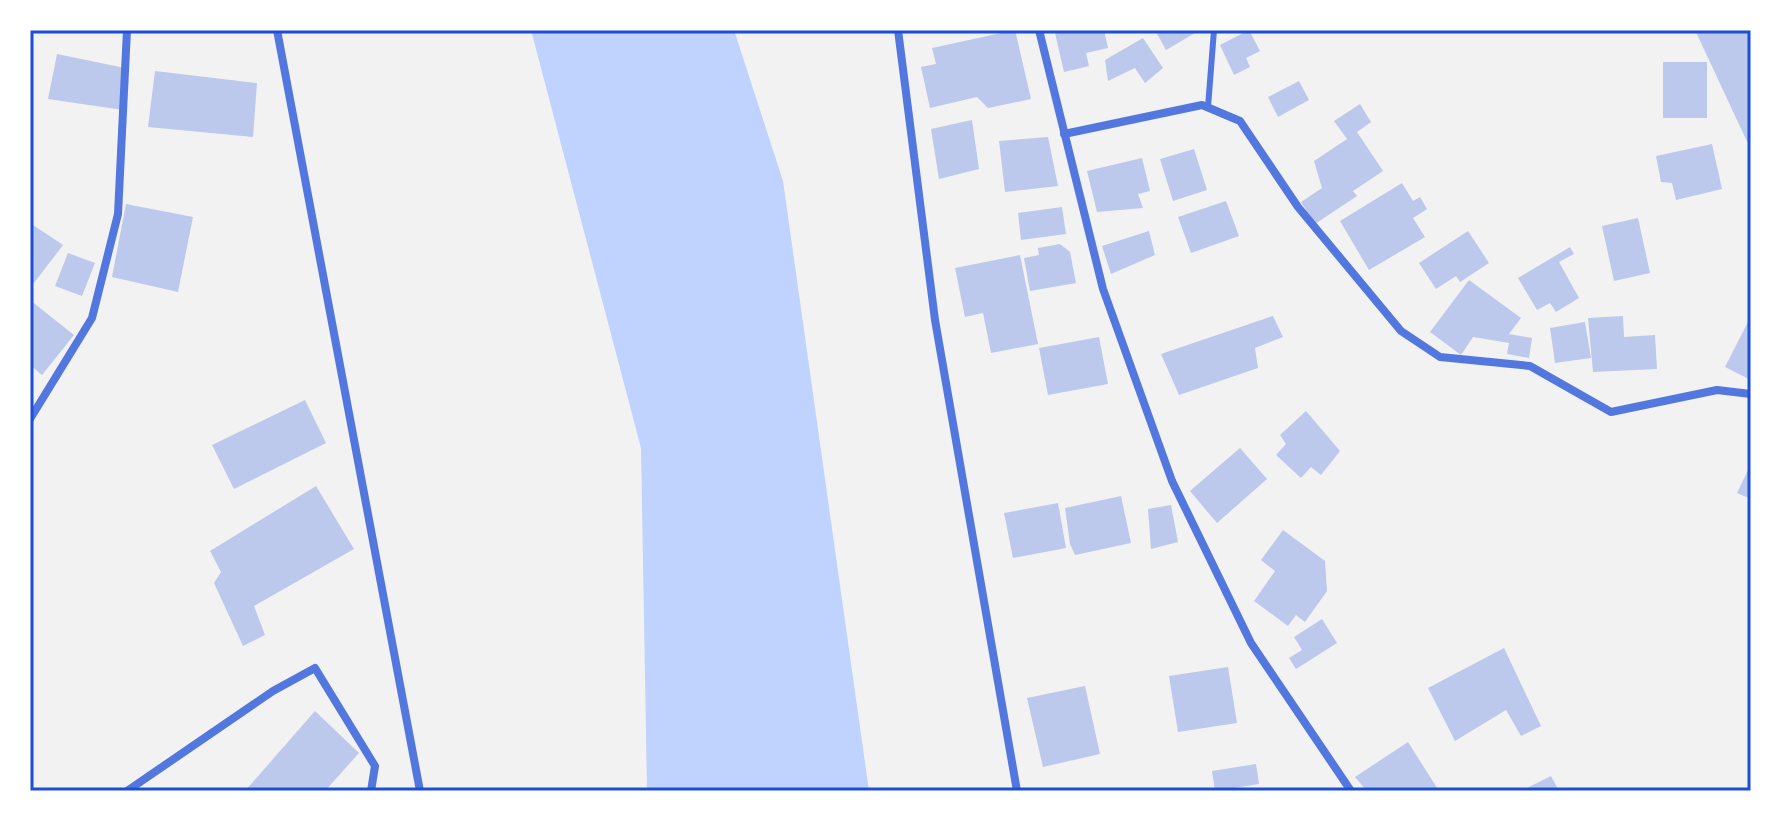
<svg xmlns="http://www.w3.org/2000/svg" width="1781" height="821" font-family="Signika,sans-serif">
<rect width="100%" height="100%" fill="#f2f2f2"/>
<polygon fill="#bfd3fe" points="531,30 734,30 783,181 869,791 647,791 641,448"/>
<g fill="#bdc9ec">
<polygon points="1015,30 1031,99 988,108 977,97 930,108 921,67 936,64 932,48"/>
<polygon points="1068,30 1104,30 1108,48 1086,53 1089,66 1064,72 1055,33"/>
<polygon points="1155,30 1193,30 1195,33 1166,50"/>
<polygon points="1249,30 1260,51 1246,58 1250,67 1234,75 1220,45"/>
<polygon points="1695,30 1751,30 1751,150"/>
<polygon points="1143,38 1163,68 1145,83 1135,68 1108,81 1105,60"/>
<polygon points="57,54 125,68 123,110 48,99"/>
<rect x="1663" y="62" width="44" height="56"/>
<polygon points="155,71 257,83 253,137 148,127"/>
<polygon points="1299,81 1309,100 1278,117 1268,97"/>
<polygon points="1360,104 1371,122 1357,132 1383,171 1353,191 1357,196 1315,224 1301,202 1322,188 1314,161 1347,139 1334,121"/>
<polygon points="972,120 979,169 939,179 931,129"/>
<polygon points="1048,137 1058,186 1005,192 999,141"/>
<polygon points="1712,144 1722,189 1676,200 1672,183 1661,182 1656,156"/>
<polygon points="1194,149 1207,190 1173,201 1160,159"/>
<polygon points="1142,158 1150,191 1138,194 1143,208 1097,212 1087,171"/>
<polygon points="1402,183 1413,201 1420,197 1427,209 1413,218 1425,237 1369,270 1340,221"/>
<polygon points="1226,201 1239,236 1191,253 1178,217"/>
<polygon points="126,204 193,217 178,292 112,277"/>
<polygon points="1062,207 1066,234 1021,240 1018,213"/>
<polygon points="1638,218 1650,273 1614,281 1602,226"/>
<polygon points="30,223 63,245 34,283 30,281"/>
<polygon points="1149,231 1155,255 1111,274 1102,246"/>
<polygon points="1468,231 1489,263 1460,282 1456,276 1436,289 1419,263"/>
<polygon points="1060,244 1070,252 1076,283 1030,291 1024,258 1039,255 1038,248"/>
<polygon points="1570,247 1574,254 1559,262 1579,298 1556,312 1550,303 1537,310 1518,278"/>
<polygon points="68,253 95,263 82,296 55,286"/>
<polygon points="1020,255 1038,344 991,353 983,313 965,317 955,268"/>
<polygon points="1469,280 1521,318 1509,334 1532,338 1529,358 1507,354 1509,343 1473,337 1461,355 1430,332"/>
<polygon points="30,300 74,335 42,375 30,365"/>
<polygon points="1273,316 1283,337 1255,348 1258,368 1179,395 1161,354"/>
<polygon points="1623,316 1624,337 1655,335 1657,369 1593,372 1588,318"/>
<polygon points="1751,316 1751,380 1725,367"/>
<polygon points="1585,322 1591,358 1555,363 1550,328"/>
<polygon points="1099,337 1108,384 1048,395 1039,348"/>
<polygon points="305,400 326,443 234,489 212,445"/>
<polygon points="1306,411 1340,451 1321,475 1311,467 1301,478 1276,455 1286,444 1280,435"/>
<polygon points="1240,448 1267,479 1217,523 1190,491"/>
<polygon points="1751,464 1751,499 1737,493"/>
<polygon points="316,486 354,549 254,606 265,635 243,646 214,583 221,572 210,551"/>
<polygon points="1121,496 1131,543 1075,555 1070,544 1065,508"/>
<polygon points="1058,503 1066,548 1013,558 1004,513"/>
<polygon points="1171,505 1178,542 1151,549 1148,509"/>
<polygon points="1283,530 1325,561 1327,591 1305,622 1296,615 1288,626 1254,601 1275,571 1261,560"/>
<polygon points="1322,619 1337,643 1296,669 1289,658 1302,650 1294,637"/>
<polygon points="1504,648 1541,726 1521,736 1506,710 1455,741 1428,688"/>
<polygon points="1228,667 1237,723 1178,732 1169,676"/>
<polygon points="1085,686 1100,754 1043,767 1027,698"/>
<polygon points="315,711 359,753 325,791 245,791"/>
<polygon points="1408,742 1439,791 1367,791 1355,777"/>
<polygon points="1256,764 1259,784 1215,791 1212,771"/>
<polygon points="1551,776 1559,791 1521,791"/>
</g>
<g fill="none" stroke-linecap="round" stroke-linejoin="round">
<polyline stroke="#5277de" stroke-width="6" points="1208,107 1214,30"/>
<g stroke="#5277de" stroke-width="8">
<polyline points="277,30 420,791"/>
<polyline points="898,30 935,320 1017,791"/>
<polyline points="1039,30 1103,289 1172,481 1251,643 1351,791"/>
<polyline points="1064,134 1202,105 1240,121 1298,207 1401,331 1440,357 1530,366 1611,412 1717,390 1751,394"/>
<polyline points="30,419 92,318 118,214 127,30"/>
<polyline points="127,791 273,691 315,668 375,766 371,791"/>
</g>
</g>
<rect width="1781" height="821" fill="none" stroke="#ffffff" stroke-width="64"/>
<rect x="32" y="32" width="1717" height="757" fill="none" stroke="#1d4ed8" stroke-width="3"/>
</svg>
